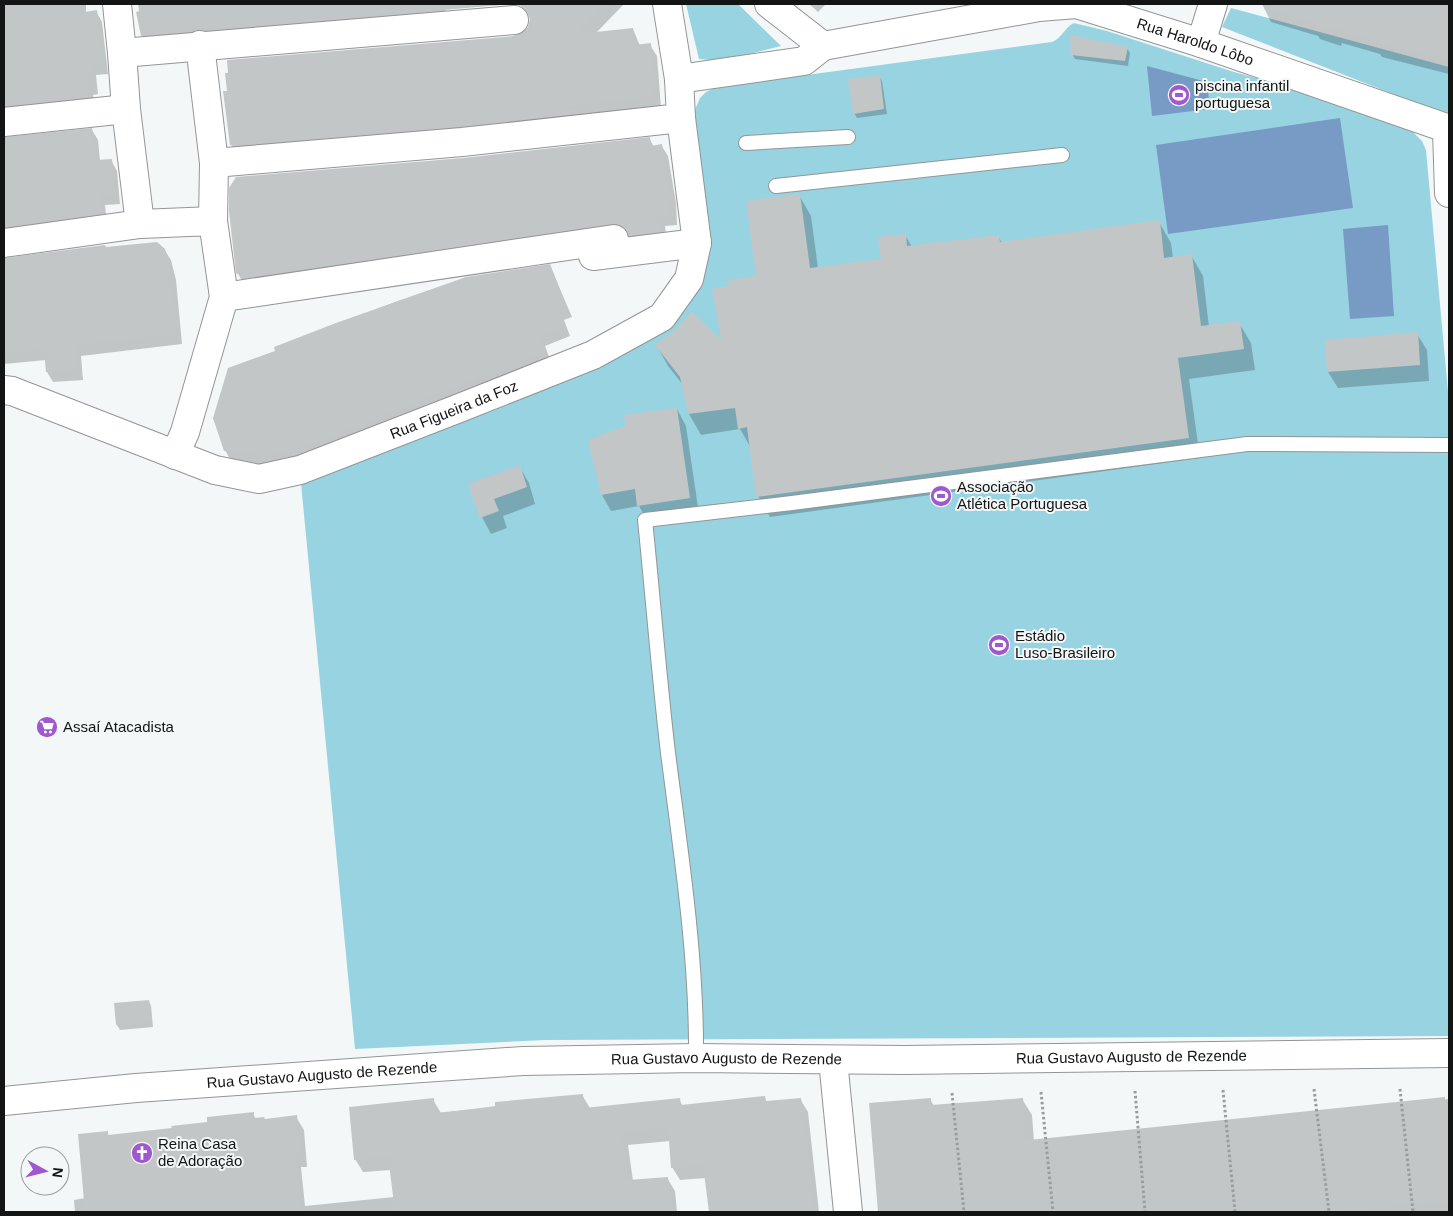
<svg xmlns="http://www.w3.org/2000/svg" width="1453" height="1216" font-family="Helvetica,sans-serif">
<rect width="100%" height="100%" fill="#f3f7f8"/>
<g fill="#98d3e1">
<polygon points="686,4 738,4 781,46 722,61 699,59"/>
<polygon points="1231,8 1449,67 1449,116 1222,27"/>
<path d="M1074,23L1107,31L1234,72L1286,86L1411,130L1422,141L1426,150L1449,403V1036L545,1040L355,1049L301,483L552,385L665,328L681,314L703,278L709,250L706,199L694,112L700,98L706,92L714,88L739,84L1052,42C1062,38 1065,27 1074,23Z"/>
</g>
<g fill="#779bc4">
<polygon points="1147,66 1207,82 1210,109 1152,116"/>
<polygon points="1340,118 1353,208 1168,234 1156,145"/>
<polygon points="1388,225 1394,316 1350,319 1343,229"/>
</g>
<g fill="#0003">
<polygon points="4,4 86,4 86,13 96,11 102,22 108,74 96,75 98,94 93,95 95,107 4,118"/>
<polygon points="139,4 445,4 447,21 148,46 142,35"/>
<polygon points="521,4 624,4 596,33 633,29 640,46 650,45 657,56 661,108 238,157 231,145 542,25"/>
<polygon points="809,4 826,4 818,12"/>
<polygon points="1262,4 1449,4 1449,74 1382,57 1380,54 1342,43 1341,46 1320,39 1318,36 1271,22"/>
<polygon points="1127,48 1130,53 1128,66 1075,59 1072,54"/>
<polygon points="879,76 882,81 887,114 857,118 854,113"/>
<polygon points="92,130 98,140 100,161 111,160 117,171 120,204 105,205 107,224 4,240 4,139"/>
<polygon points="649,138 654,147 661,145 668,156 676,203 677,225 665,226 667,242 632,239 627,235 618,234 244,284 237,272 463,159"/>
<polygon points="799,195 811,216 818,268 883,260 905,235 912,247 998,236 1002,243 1159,222 1171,243 1173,258 1191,255 1203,276 1209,327 1239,323 1251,343 1255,370 1189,379 1200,458 770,517 758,496 752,450 740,429 701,435 689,414 683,385 668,366 657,346 723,343 730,287 757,277"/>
<polygon points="157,243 164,249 171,260 176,280 182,344 81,356 83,380 53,382 47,372 46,360 4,364 4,259"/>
<polygon points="550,266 572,317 564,320 570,336 545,346 551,362 325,451 262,466 231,461 225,450 277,352 276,348 398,301 466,278"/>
<polygon points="1417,334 1427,350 1429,381 1338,388 1328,372 1326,341"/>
<polygon points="677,409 686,426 699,514 648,522 639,506 611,511 602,495"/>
<polygon points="519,466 529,483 535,504 503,516 507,528 491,534 482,517 470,484"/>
<polygon points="149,1001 151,1006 153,1027 120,1030 117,1025"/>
<polygon points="582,1095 590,1108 679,1100 683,1106 764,1098 767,1102 800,1099 808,1112 819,1212 710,1212 706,1178 680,1180 672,1167 670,1141 628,1145 633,1181 667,1178 675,1191 677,1212 75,1212 74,1200 85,1198 107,1132 109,1136 173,1129 253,1114 256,1119 265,1120 296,1117 304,1130 307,1167 301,1167 305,1206 394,1197 391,1170 363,1172 355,1159 433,1100 441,1113"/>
<polygon points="930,1099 934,1106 1022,1099 1032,1115 1034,1141 1449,1099 1449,1212 880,1212 871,1104"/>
</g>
<g fill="#c3c6c7">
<polygon points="4,4 85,4 85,12 97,10 103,64 91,65 92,84 88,85 90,97 4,106"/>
<polygon points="138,4 606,4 577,34 633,28 635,45 651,43 655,96 563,107 582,113 460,126 230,145 223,91 227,91 225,73 228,73 227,60 515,36 522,33 528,27 530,19 527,12 521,6 513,4 141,36 136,12 139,11"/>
<polygon points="1271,4 1449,4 1449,60 1371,41 1371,38 1333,27 1332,30 1309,23 1310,21 1271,9"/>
<polygon points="1070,35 1128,47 1125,61 1071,55"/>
<polygon points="880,75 884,109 853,114 848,79"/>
<polygon points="92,128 96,160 112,159 115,194 100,195 102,214 4,227 4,137"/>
<polygon points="650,137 651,146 662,144 670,191 671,214 659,216 661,232 629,236 626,229 620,225 612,224 255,277 244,278 236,273 229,212 229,188 236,177 463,158"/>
<polygon points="800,194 810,268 881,259 878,237 906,234 907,246 999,235 1000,242 1160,220 1164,258 1192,254 1201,326 1240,321 1244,349 1178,358 1189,438 756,497 747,427 738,429 735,408 688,414 680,377 655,345 673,332 692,312 721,339 712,289 729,286 728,280 756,276 746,201"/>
<polygon points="157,242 165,249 170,268 177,334 75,345 78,370 46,372 44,349 4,353 4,258 105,245 106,247"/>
<polygon points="550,264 567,307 559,310 566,326 540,336 546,351 524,360 526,364 463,384 319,442 270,456 255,456 254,454 224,451 213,418 228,368 275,351 274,347 336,323 466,277"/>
<polygon points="1418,332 1420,365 1327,372 1325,340"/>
<polygon points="677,408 690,498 637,506 635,489 601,495 588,440 626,426 624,415"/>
<polygon points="520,465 527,487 494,499 499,511 480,518 468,484"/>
<polygon points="149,1000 151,1022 116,1025 114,1003"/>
<polygon points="583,1094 584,1108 680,1098 681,1105 765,1096 766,1101 801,1098 814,1212 709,1212 703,1165 671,1168 668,1127 622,1132 628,1180 668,1177 671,1212 395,1212 388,1156 354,1160 349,1107 434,1098 435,1113 495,1107 495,1102"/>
<polygon points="1445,1097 1445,1106 1449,1106 1449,1201 1333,1212 878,1212 869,1103 931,1098 931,1105 1023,1098 1026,1139 1029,1140"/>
<polygon points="254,1112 254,1118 264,1117 265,1119 297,1115 301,1154 295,1154 301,1212 85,1212 78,1134 108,1131 108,1135 172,1128 171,1126 207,1122 207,1117"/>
</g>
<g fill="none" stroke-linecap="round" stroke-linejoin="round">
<g stroke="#929596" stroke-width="16">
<g id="service">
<polyline points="746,143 848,137"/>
<polyline points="776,186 1062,155"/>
<path d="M696,1058C697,956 681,854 668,753C659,676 653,598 645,520L792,503L1247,444L1449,445"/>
</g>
</g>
<g stroke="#929596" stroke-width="30">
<g id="minor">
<polyline points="117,4 122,53"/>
<path id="s1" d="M769,4L823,46L1039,7L1076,4L1201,43L1449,129"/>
<polyline points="1201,43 1213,4"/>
<polyline points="200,45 214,163 213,221"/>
<polyline points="679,79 804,61 823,46"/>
<polyline points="4,122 126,109"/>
<polyline points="1447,130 1449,193"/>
<polyline points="214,163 462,142 681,118"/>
<polyline points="4,243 140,224"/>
<polyline points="593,256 697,243"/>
<polyline points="224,297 614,239"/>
<path id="s2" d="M4,390L12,391L215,470L259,479L300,470L457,409L593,355L662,317L689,279L697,243L681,118L679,79L667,4"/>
<polyline points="175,455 185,432 224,297 213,221 140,224 126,109 122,53 514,20"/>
<polyline points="833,1060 848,1212"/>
<path id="s3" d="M4,1101L136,1088L523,1061L696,1058L905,1060L1449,1053"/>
</g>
</g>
<g stroke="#9a9d9d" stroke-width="3" stroke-dasharray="2.5 2.5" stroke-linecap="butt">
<polyline points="1314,1089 1329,1212"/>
<polyline points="1400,1089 1413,1212"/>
<polyline points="1223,1090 1235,1212"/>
<polyline points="1135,1091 1145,1212"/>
<polyline points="1041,1092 1053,1212"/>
<polyline points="952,1093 964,1212"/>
</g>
<use href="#service" stroke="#fff" stroke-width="14"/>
<use href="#minor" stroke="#fff" stroke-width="28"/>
</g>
<defs>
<g id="stadium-disc" transform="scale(1.125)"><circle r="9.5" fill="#9f58cd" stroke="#f3f7f8"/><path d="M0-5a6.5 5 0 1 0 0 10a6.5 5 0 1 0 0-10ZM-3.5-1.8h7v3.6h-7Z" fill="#fff"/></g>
<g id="supermarket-disc" transform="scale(1.125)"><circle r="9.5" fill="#9f58cd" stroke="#f3f7f8"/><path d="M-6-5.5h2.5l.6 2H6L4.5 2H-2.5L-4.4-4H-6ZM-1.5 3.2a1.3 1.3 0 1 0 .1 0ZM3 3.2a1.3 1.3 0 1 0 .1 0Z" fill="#fff"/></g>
<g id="church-disc" transform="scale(1.125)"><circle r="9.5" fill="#9f58cd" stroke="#f3f7f8"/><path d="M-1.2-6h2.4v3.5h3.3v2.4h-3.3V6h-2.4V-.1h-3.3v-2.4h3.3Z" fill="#fff"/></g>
</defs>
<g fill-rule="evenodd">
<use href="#stadium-disc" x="1179" y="95"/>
<use href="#stadium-disc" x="941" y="496"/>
<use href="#stadium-disc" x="999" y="645"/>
<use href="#supermarket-disc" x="47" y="727"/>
<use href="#church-disc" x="142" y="1153"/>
</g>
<g text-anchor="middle" stroke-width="4" stroke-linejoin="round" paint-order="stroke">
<g font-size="15" fill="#131414" stroke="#f3f7f8">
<text dy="5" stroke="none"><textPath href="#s1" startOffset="450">Rua Haroldo Lôbo</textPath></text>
<text dy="5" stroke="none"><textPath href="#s2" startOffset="478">Rua Figueira da Foz</textPath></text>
<text dy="5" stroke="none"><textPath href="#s3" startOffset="1129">Rua Gustavo Augusto de Rezende</textPath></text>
<text dy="5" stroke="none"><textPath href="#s3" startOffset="724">Rua Gustavo Augusto de Rezende</textPath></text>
<text dy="5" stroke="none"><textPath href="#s3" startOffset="319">Rua Gustavo Augusto de Rezende</textPath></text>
</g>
<g font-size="15" fill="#131414" stroke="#f3f7f8" text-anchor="start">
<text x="1195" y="91">piscina infantil<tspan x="1195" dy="17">portuguesa</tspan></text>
<text x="957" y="492">Associação<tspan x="957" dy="17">Atlética Portuguesa</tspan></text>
<text x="1015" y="641">Estádio<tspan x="1015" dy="17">Luso-Brasileiro</tspan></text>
<text x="63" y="732">Assaí Atacadista</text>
<text x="158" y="1149">Reina Casa<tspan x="158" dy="17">de Adoração</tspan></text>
</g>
</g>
<rect width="1453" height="1216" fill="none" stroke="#131414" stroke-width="10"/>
<g transform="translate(45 1171) rotate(97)"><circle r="24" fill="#f3f7f8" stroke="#999c9d"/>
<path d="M0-4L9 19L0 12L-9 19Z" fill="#9f58cd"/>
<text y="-8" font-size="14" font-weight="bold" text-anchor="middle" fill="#131414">N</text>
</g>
</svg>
